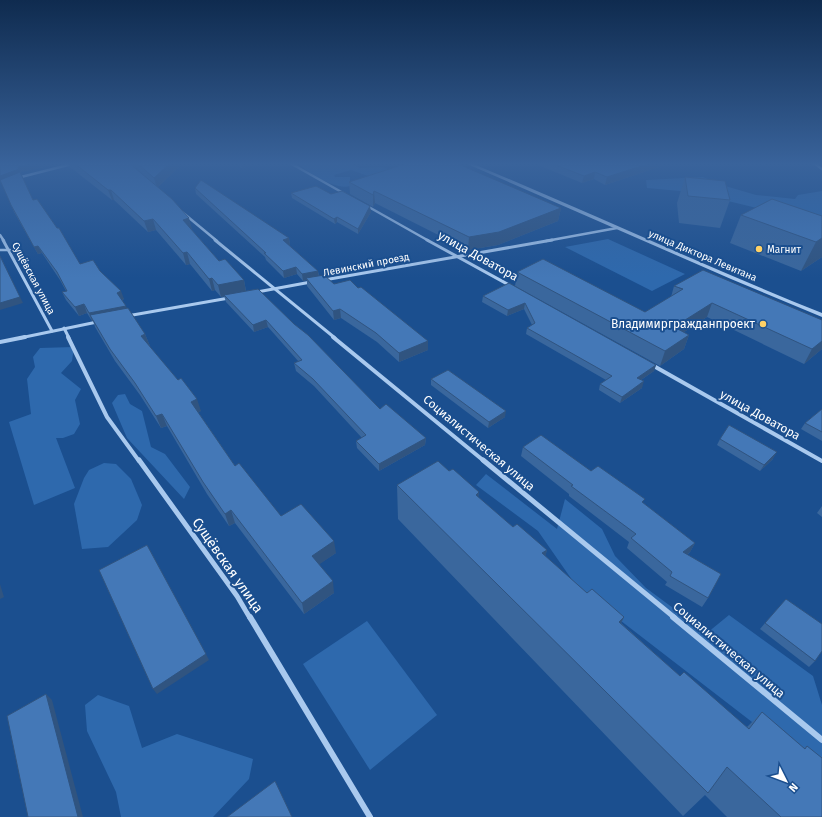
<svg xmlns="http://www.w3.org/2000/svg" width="822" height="817" font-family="'Fira Sans',sans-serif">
<rect width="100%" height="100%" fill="#1b4f8f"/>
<g fill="#2e69ad">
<path d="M349,163L360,168L381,167L395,171L382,181L351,170L334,175L335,177H350V186C335,190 310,174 299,164Z"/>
<polygon points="703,177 722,185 756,195 795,199 798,195 822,191 822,236 773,212 691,192 647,188 646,180"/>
<polygon points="608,239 685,274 652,291 565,247"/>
<polygon points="74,347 72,361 61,373 81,389 75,400 80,424 74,434 63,438 56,438 75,488 34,505 9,422 31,414 27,379 35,367 33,357 40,348"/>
<polygon points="125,394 130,404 142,411 151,447 165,454 190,487 184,499 127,438 112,403 118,395"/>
<polygon points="104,463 116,464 131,479 142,505 137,520 108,547 82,549 74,504 84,478 89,470"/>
<polygon points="486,474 557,529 565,499 602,529 615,556 646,588 707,633 729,615 813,676 822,705 822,776 577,587 538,531 476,485"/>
<polygon points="367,621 437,715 370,770 303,664"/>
<polygon points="98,695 129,706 142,748 177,734 253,759 249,779 213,817 121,817 116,792 87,731 85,705"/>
</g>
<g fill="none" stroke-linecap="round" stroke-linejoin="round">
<polyline stroke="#a9c9ee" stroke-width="2.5" points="0,250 10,250"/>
<g stroke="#a9c9ee" stroke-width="2.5">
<polyline points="290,163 345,194"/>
<polyline points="814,163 822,169"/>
<polyline points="17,178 76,163"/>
<polyline points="367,206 429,241"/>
<polyline points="182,212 217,241"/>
<polyline points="0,235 4,241"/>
<polyline points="546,241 617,228"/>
</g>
<g stroke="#a9c9ee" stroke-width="3">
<polyline points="3,240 52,331"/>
<polyline points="215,240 335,338"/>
<polyline points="427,240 511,286"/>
<polyline points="324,280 552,240"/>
<polyline points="257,292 311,282"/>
<polyline points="127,316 229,298"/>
<polyline points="64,328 69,338"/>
<polyline points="20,338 97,322"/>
</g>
<g stroke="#a9c9ee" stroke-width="4">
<polyline points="68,337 107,417 139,461"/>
<polyline points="333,337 484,461"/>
<polyline points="0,342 25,337"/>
<polyline points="652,365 822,461"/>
</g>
<g stroke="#a9c9ee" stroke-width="5">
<polyline points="139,460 237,596 250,618"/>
<polyline points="483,460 675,618"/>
</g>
<g stroke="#a9c9ee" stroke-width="6">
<polyline points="250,617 370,817"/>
<polyline points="673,617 822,740"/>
</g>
<path fill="#a9c9ee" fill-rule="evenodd" d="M465,163H471C589,212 704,266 822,313V317L731,279Z"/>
</g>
<g fill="#3a679d">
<polygon points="0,163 59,164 20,172 33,200 80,264 100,271 124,299 122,300 127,309 145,334 150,346 149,346 201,411 198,412 235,466 281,516 336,553 319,564 334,593 304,614 235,523 229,526 207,494 167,426 161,428 140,395 115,361 95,327 93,321 92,321 87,313 79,316 66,300 62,292 66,291 60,280 42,253 38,254 14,212 1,180"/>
<polygon points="69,163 179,163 179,167 158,187 192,229 191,229 219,261 244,280 246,291 380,409 426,438 425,445 379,471 357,448 356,441 362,438 314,386 296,371 294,363 299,362 268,327 254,332 226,302 224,296 221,297 215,290 212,291 190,264 186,265 156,230 148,232 114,200 112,200 70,167"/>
<polygon points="235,163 259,163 242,168"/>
<polygon points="538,163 671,163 605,185 594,179 582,183 538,165"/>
<polygon points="685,177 730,200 720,228 679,223 677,203"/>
<polygon points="349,182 561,208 558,221 498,245 468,250 375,203 373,207 350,194"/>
<polygon points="195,188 289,238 290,245 289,245 318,271 319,276 334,284 358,288 428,350 399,362 377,342 341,318 334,320 307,286 307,280 303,281 297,274 284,278 266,260 265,257 196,194"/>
<polygon points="291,193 331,194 371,212 358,234 337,222 335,224 292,198"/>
<polygon points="741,215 822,216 822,257 801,271 730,243"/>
<polygon points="517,272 645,312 671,297 674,286 822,349 804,364 707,317 684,332 689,335 684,349 660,366 515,286"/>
<polygon points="509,283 656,365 654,371 641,380 642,388 620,403 599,390 600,384 606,380 526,334 527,328 532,325 524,309 507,316 482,302 483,296"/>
<polygon points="431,379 505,417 488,428 431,385"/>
<polygon points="822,409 822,441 801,429 805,423"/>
<polygon points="720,439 773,459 760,471 717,445"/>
<polygon points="523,447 591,471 643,503 695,543 690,552 687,555 708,598 702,607 665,585 667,582 627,548 629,542 569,496 569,494 521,456"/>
<polygon points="449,471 479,492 478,497 513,527 547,550 545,556 587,593 624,617 621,623 680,676 747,727 762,712 804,748 807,746 822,817 727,817 705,795 683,816 398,519 397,485"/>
<polygon points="822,506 822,517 817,513"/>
<polygon points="765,623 815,661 809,667 760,629"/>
</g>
<g fill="#305480">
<polygon points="34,163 59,164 20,172 21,174 2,181 0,178 0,176 18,167"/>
<polygon points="170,163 179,163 179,167 157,188 154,178"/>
<polygon points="241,163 259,163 242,168"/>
<polygon points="651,163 671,163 605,185 607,177"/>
<polygon points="595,172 594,179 582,183 584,176"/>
<polygon points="108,190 111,190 114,200 112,200"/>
<polygon points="374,191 375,203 373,207 373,195"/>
<polygon points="370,206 371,212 358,234 358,229"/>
<polygon points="561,208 558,221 498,245 468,250 469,237"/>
<polygon points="337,217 337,222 335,224 334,219"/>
<polygon points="189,218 192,229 185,231 183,220"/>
<polygon points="153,219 156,230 148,232 144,221"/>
<polygon points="289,238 290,245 284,247 283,240"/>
<polygon points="822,238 822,257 801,271 816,242"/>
<polygon points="38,246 42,253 38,254 34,247"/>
<polygon points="187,252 190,264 186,265 183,253"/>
<polygon points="0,256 23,303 0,310"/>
<polygon points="296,267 297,274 284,278 283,271"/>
<polygon points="318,271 319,278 306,278 307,280 303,281 302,274"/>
<polygon points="212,278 215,290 212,291 209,279"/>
<polygon points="244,280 246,292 221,297 218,285"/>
<polygon points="121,291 124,299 120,301 117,293"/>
<polygon points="525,303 524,309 507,316 508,310"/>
<polygon points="712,303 707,317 669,342 674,327"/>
<polygon points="84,304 87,313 79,316 75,307"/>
<polygon points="126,306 129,314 90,315 93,321 92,321 89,313"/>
<polygon points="340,309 341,318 334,320 333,311"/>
<polygon points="266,320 268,327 254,332 253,325"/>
<polygon points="145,334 150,346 145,347 141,336"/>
<polygon points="689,335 684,349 660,366 665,351"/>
<polygon points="428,341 428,350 399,362 399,353"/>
<polygon points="822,341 822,349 804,364 812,349"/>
<polygon points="656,365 654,371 635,384 637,378"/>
<polygon points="644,381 642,388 620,403 622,397"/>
<polygon points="197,399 201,411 195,414 191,402"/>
<polygon points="506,411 505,417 488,428 489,422"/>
<polygon points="162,414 167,426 161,428 156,416"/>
<polygon points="426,438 425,445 379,471 379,464"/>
<polygon points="777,452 773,459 760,471 764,465"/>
<polygon points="479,492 475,526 476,495"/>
<polygon points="231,510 235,523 229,526 225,514"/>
<polygon points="334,541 336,553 314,568 312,556"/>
<polygon points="695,543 690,552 678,562 683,552"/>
<polygon points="547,550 538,583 542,553"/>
<polygon points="333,581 334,593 304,614 302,603"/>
<polygon points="0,584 4,597 0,599"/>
<polygon points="624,617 609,648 619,622"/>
<polygon points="206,654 209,660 157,694 153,689"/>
<polygon points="46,694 52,700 83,817 78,817"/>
</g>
<g fill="#4478b7" stroke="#305480">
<polygon points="0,163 34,163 18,167 19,169 0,176"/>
<polygon points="74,163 129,163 172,199 189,218 183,220 219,261 225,259 244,280 218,285 212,278 209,279 187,252 183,253 153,219 144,221 111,190 108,190"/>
<polygon points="137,163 170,163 154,178"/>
<polygon points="408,163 456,163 561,208 499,232 469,237 374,191 373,195 349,182"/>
<polygon points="551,163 651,163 607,177 595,172 584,176"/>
<polygon points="20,172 33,200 37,199 57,228 59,228 80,264 93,260 100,271 121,291 117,293 126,306 89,313 84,304 75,307 62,292 67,291 57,272 38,246 34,247 11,205 0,180"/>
<polygon points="685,177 725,181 730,200 688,196"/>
<polygon points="201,180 289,238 283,240 318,271 302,274 296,267 283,271 264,253 266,253 195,188"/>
<polygon points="316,186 331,194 342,191 370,206 358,229 337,217 334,219 291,193"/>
<polygon points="772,199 822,216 822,238 816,242 741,215"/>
<polygon points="0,256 20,297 0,303"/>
<polygon points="543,259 645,312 683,289 674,286 703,270 822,320 822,341 812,349 712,303 674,327 689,335 665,351 517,272"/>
<polygon points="324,275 334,284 350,280 358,288 361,287 428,341 399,353 376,333 340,309 333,311 306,278"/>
<polygon points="509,283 656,365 637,378 644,381 622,397 600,384 612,376 527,328 535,323 525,303 508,310 483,296"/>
<polygon points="258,289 294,324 308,335 380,409 386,404 426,438 379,464 356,441 366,435 313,379 294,363 302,360 266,320 253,325 224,295"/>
<polygon points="128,308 145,334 141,336 178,380 181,378 197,399 191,402 235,466 239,463 281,516 301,504 334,541 312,556 333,581 302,603 231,510 225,514 203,482 162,414 156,416 135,383 110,349 90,315"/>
<polygon points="448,370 506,411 489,422 431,379"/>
<polygon points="822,409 822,432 805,423"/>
<polygon points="729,425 777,452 764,465 720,439"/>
<polygon points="541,435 591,471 598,466 645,499 642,502 695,543 683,552 721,574 708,598 670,576 672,572 631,538 636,534 571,486 573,485 523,447"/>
<polygon points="438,461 449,471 453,469 479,492 476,495 513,527 517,524 547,550 542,553 587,593 592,589 624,617 619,622 680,676 684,672 749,729 762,712 805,749 807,746 822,758 822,817 781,817 727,767 708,793 397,485"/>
<polygon points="147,545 206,654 153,689 99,570"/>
<polygon points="786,599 822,624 822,651 815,661 765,623"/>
<polygon points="46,694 78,817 28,817 7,716"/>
<polygon points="275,781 292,817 227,817"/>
</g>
<linearGradient id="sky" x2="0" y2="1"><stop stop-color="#0f2b4f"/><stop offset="0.59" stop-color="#39639b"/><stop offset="1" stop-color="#39639b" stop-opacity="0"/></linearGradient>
<rect width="822" height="278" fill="url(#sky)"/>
<g fill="#ffd166" stroke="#1b4f8f" stroke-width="1.5">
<circle cx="759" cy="249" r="4"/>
<circle cx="763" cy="324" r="4"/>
</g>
<g text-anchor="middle" stroke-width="4" stroke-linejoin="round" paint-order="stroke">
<g font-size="10" fill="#fff" stroke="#1b4f8f" text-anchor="start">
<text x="767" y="253">Магнит</text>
</g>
<g font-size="10" fill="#fff" stroke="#1b4f8f">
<text transform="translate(703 255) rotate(23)" y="4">улица Диктора Левитана</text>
<text transform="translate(366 264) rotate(-11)" y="4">Левинский проезд</text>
<text transform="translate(34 278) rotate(62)" y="4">Сущёвская улица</text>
</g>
<g font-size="12" fill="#fff" stroke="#1b4f8f">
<text transform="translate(478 256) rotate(29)" y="4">улица Доватора</text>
<text transform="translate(760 415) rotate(29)" y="4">улица Доватора</text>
<text transform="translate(479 443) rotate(40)" y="4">Социалистическая улица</text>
<text transform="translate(729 650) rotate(40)" y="4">Социалистическая улица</text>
</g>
<g font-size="12" fill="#fff" stroke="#1b4f8f" text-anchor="end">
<text x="755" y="328">Владимиргражданпроект</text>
</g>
<g font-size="14" fill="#fff" stroke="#1b4f8f">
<text transform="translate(228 565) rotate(55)" y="5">Сущёвская улица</text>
</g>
</g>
<g transform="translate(786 781) rotate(132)" stroke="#1b4f8f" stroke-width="3" paint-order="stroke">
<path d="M0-3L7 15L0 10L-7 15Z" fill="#ffffff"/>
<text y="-6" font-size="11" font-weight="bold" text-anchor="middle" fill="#ffffff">N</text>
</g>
</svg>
